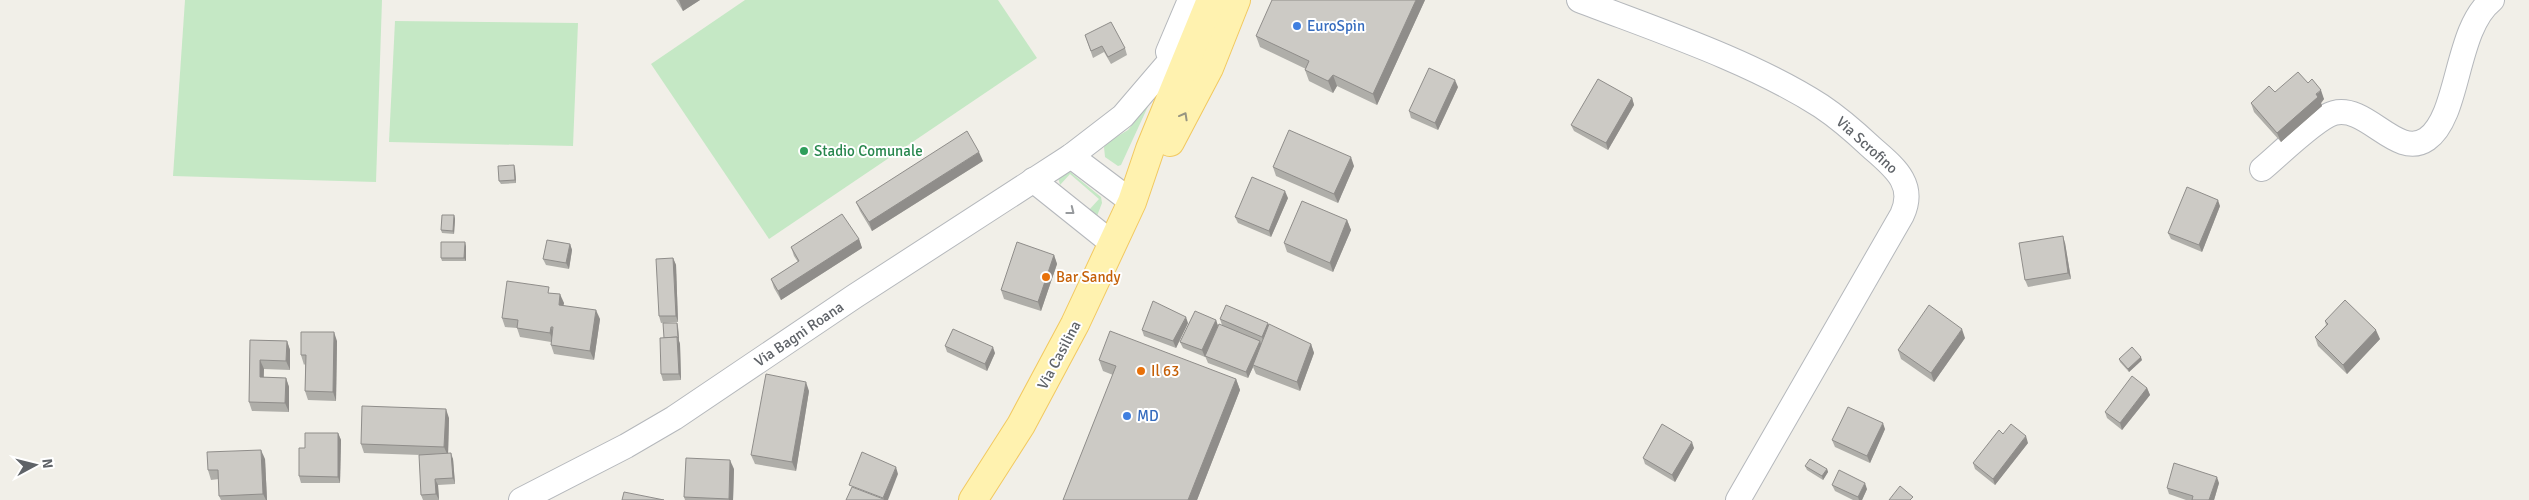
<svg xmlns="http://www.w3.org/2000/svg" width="2529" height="500" font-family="Signika,sans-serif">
<rect width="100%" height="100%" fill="#f1efe8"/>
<g fill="#c5e8c5">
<polygon points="185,0 382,0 376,182 173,176"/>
<polygon points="745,0 998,0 1037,58 769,239 651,64"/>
<polygon points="395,21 578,23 573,146 389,142"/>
<polygon points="1150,102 1121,165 1118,166 1105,157 1104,147 1108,142 1128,130"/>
<polygon points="1069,171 1101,197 1102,203 1097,216 1089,210 1099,199 1070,174 1060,185 1058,177"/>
</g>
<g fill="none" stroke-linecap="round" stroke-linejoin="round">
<g stroke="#b5b8bc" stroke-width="26">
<g id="minor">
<path d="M1579,0C1657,30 1751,61 1821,106C1839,118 1855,132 1871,147C1892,166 1917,183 1902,215L1738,500"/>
<polyline points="1168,52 1190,0"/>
<polyline points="1071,156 1132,202"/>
<path d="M2262,169C2278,156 2316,118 2334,113C2367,104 2397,160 2427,139C2460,116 2455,29 2492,0"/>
<polyline points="1033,180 1113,244"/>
<polyline points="521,500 626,446 674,418 855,296 1071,156 1123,116 1194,33"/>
</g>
</g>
<g stroke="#f2c960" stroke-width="30">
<g id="major">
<polyline points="1170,142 1209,68 1236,0"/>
<polyline points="973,500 1021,425 1075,324 1132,202 1150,149 1211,0"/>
</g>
</g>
<use href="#minor" stroke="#fff" stroke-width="24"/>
<use href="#major" stroke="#fff2af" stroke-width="28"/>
</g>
<g fill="#afaea9">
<polygon points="676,0 700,0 683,11"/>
<polygon points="1425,0 1377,105 1337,86 1333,93 1309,81 1305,70 1306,69 1260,47 1256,36"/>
<polygon points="1085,35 1125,48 1127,55 1111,64 1104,52 1093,58"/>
<polygon points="2308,83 2324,99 2321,103 2322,106 2281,142 2254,112 2251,103 2275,92"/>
<polygon points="1458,87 1438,130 1411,118 1409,111"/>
<polygon points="1632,98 1634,105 1608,150 1574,131 1571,125"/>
<polygon points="983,161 872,231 860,211 856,202"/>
<polygon points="1354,166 1338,203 1276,176 1273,167"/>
<polygon points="515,168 516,183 501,184 499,181"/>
<polygon points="1288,198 1271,237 1238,223 1235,217"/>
<polygon points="2220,206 2202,252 2171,239 2168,233"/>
<polygon points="454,215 455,219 454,234 442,233 441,230"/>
<polygon points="1347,220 1351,230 1333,272 1287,252 1284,243"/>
<polygon points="859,239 862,248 781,300 774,288 771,279 798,262 794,256 791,247"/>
<polygon points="2065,243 2071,279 2028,287 2025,280"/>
<polygon points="570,244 572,250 569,269 546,265 543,259"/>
<polygon points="466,246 466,261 442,261 441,258"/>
<polygon points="1054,255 1057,264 1041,311 1004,299 1001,290"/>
<polygon points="673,258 676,265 678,322 661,323 659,316"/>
<polygon points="551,293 564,303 563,305 600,319 594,360 554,354 551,345 551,342 520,337 517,328 505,327 502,318"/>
<polygon points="1220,319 1269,325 1311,344 1314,353 1300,391 1256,374 1253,367 1248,378 1208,363 1205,356 1222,325"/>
<polygon points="1216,320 1218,326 1205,357 1183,348 1180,342"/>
<polygon points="2325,321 2380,339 2347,374 2318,346 2315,337 2326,325"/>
<polygon points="677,323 678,327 679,341 680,344 681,380 663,381 661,374 664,338"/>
<polygon points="1188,323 1176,348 1144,336 1142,330"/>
<polygon points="1965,338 1934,382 1901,359 1898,350"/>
<polygon points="250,340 287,341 290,350 290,370 264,369 264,377 286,378 289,387 289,412 252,411 249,402"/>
<polygon points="337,341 336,401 308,400 305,391 305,364 304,365 301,355"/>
<polygon points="945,346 995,353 987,371 947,352"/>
<polygon points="2119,359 2142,360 2129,372 2120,362"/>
<polygon points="1099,360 1236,379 1240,390 1197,500 1063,500 1113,375 1103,371"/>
<polygon points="2147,388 2150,395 2122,430 2107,418 2105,412"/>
<polygon points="809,391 796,471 755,464 751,455"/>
<polygon points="449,418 448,453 453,459 455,484 438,485 439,500 423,500 421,495 420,455 364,453 361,444"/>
<polygon points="1885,429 1870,463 1835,447 1832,440"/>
<polygon points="338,433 341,440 340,483 301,483 299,476"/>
<polygon points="2003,434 2028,443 1995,485 1975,469 1973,463"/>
<polygon points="1694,448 1675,482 1645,464 1643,458"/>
<polygon points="265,459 267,500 221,500 219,496 219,479 211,480 208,470"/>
<polygon points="1805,466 1827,469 1828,472 1823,480 1807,470"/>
<polygon points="734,469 733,500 685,500 684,497"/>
<polygon points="2219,483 2214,500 2186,500 2169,494 2167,488"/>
<polygon points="1832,485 1867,489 1862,500 1853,500 1835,491"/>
</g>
<g fill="#8f8d8a">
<polygon points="679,0 700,0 683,11"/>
<polygon points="1416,0 1425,0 1377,105 1373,94"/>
<polygon points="1333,75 1337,86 1333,93 1328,81"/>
<polygon points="1455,80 1458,87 1438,130 1435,123"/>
<polygon points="2321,90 2324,99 2321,103 2322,106 2281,142 2277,133"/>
<polygon points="1632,98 1634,105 1608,150 1606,143"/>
<polygon points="979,152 983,161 872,231 869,222"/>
<polygon points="1351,157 1354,166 1338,203 1334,194"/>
<polygon points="514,165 515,168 516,183 515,180"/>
<polygon points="1285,191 1288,198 1271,237 1269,231"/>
<polygon points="2218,200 2220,206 2202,252 2199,245"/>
<polygon points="454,215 455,219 454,234 453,231"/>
<polygon points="1347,220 1351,230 1333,272 1330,263"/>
<polygon points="2063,236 2065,243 2071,279 2068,273"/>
<polygon points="859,239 862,248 781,300 778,291"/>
<polygon points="465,242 466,246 466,261 464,258"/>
<polygon points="570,244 572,250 569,269 566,263"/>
<polygon points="1054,255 1057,264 1041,311 1038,302"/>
<polygon points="673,258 676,265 678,322 676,316"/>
<polygon points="560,294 564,303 562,314 559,305"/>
<polygon points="596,310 600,319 594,360 590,351"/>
<polygon points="1186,317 1188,323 1176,348 1173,341"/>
<polygon points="1216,320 1218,326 1205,357 1202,350"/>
<polygon points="677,323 678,327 679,341 680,344 681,380 679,374"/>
<polygon points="1268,323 1270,329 1264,343 1262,337"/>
<polygon points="551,327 554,336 553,342 550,333"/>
<polygon points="1962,329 1965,338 1934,382 1931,373"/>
<polygon points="2376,330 2380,339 2347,374 2343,365"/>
<polygon points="334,332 337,341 336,401 333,392"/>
<polygon points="287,341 290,350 290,370 286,361"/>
<polygon points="1260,341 1262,348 1253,365 1253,367 1248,378 1246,372"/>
<polygon points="1311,344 1314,353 1300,391 1297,382"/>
<polygon points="993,347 995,353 987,371 985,364"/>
<polygon points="2141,357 2142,360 2129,372 2128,369"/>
<polygon points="260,360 264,369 263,386 260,377"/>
<polygon points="286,378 289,387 289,412 285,403"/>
<polygon points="1236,379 1240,390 1197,500 1188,500"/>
<polygon points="806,382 809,391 796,471 792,462"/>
<polygon points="2147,388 2150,395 2122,430 2120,423"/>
<polygon points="446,409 449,418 448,456 444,447"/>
<polygon points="1883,423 1885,429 1870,463 1867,456"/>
<polygon points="338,433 341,440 340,483 338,477"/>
<polygon points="2026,436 2028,443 1995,485 1993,479"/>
<polygon points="1692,442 1694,448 1675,482 1672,475"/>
<polygon points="261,450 265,459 267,500 266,500 263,494"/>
<polygon points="451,453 453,459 455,484 453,478"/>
<polygon points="730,460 734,469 733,500 729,500 729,499"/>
<polygon points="896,467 898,474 888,500 884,500 883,498"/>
<polygon points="1827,469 1828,472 1823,480 1822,476"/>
<polygon points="2217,477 2219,483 2214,500 2209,500"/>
<polygon points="435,479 438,485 439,500 436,494"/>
<polygon points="1865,483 1867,489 1862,500 1859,500 1858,497"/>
</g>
<g fill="#cccac5" stroke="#8f8d8a">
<polygon points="1272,0 1416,0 1373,94 1333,75 1328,81 1305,70 1309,61 1256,36"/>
<polygon points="1111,22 1125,48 1108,57 1102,46 1091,51 1085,35"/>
<polygon points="1429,68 1455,80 1435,123 1409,111"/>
<polygon points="2298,72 2308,83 2312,79 2321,90 2316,94 2318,97 2277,133 2251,103 2269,86 2275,92"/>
<polygon points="1598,79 1632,98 1606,143 1571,125"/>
<polygon points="1289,130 1351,157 1334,194 1273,167"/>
<polygon points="967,131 979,152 869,222 856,202"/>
<polygon points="514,165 515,180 499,181 498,166"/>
<polygon points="1252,177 1285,191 1269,231 1235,217"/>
<polygon points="2187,187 2218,200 2199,245 2168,233"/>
<polygon points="1302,201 1347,220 1330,263 1284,243"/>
<polygon points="842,214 859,239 778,291 771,279 799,261 791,247"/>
<polygon points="442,215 454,215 453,231 441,230"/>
<polygon points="2063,236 2068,273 2025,280 2019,243"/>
<polygon points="547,240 570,244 566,263 543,259"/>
<polygon points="441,242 465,242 464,258 441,258"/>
<polygon points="1017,242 1054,255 1038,302 1001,290"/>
<polygon points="673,258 676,316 659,316 656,259"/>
<polygon points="507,281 549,287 548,293 560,294 559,305 596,310 590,351 551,345 553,327 551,327 550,333 517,328 518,320 502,318"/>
<polygon points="2345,300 2376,330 2343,365 2315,337 2328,324 2325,321"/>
<polygon points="1153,301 1186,317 1173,341 1142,330"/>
<polygon points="1226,305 1268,323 1262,337 1220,319"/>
<polygon points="1929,305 1962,329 1931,373 1898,350"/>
<polygon points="1195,311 1216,320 1202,350 1180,342"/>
<polygon points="663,323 677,323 678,338 677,337 664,338"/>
<polygon points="1219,324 1260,341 1246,372 1205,356"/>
<polygon points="1269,324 1311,344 1297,382 1253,365"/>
<polygon points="953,329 993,347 985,364 945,346"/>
<polygon points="1110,331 1236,379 1188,500 1063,500 1116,366 1099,360"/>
<polygon points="301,332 334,332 333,392 305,391 306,355 301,355"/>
<polygon points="677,337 679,374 661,374 660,338"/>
<polygon points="250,340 287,341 286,361 260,360 260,377 286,378 285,403 249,402"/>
<polygon points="2132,347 2141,357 2128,369 2119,359"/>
<polygon points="766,374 806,382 792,462 751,455"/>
<polygon points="2132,376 2147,388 2120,423 2105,412"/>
<polygon points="362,406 446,409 444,447 361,444"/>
<polygon points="1848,407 1883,423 1867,456 1832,440"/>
<polygon points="1662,424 1692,442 1672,475 1643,458"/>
<polygon points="2011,424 2026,436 1993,479 1973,463 1999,430 2003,434"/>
<polygon points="305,433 338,433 338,477 299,476 299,448 305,448"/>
<polygon points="261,450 263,494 219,496 218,470 208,470 207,452"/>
<polygon points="862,452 896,467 883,498 849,485"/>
<polygon points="451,453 453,478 435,479 436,494 421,495 419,455"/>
<polygon points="686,458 730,460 729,499 684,497"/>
<polygon points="1810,459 1827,469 1822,476 1805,466"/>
<polygon points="2174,463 2217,477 2209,500 2192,500 2193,496 2167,488"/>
<polygon points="1839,470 1865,483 1858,497 1832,485"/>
<polygon points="1900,486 1913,497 1910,500 1889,500"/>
<polygon points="852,487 886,500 846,500"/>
<polygon points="624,492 664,500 622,500"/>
</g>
<defs><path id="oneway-chevron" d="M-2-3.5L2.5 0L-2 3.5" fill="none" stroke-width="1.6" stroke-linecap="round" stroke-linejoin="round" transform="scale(1.25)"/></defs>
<use stroke="#979581" href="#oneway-chevron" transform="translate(1184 116) rotate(-61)"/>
<use stroke="#979a9d" href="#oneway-chevron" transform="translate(1071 211) rotate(38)"/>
<g fill="#3f7fe0" stroke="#fff" stroke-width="2">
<circle cx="1297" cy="26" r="5"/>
<circle cx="1127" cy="416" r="5"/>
</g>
<circle fill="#2e9e5b" stroke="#fff" stroke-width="2" cx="804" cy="151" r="5"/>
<g fill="#e8710a" stroke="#fff" stroke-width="2">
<circle cx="1046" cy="277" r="5"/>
<circle cx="1141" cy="371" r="5"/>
</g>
<g text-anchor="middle" stroke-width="4" stroke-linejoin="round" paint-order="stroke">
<g font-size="15" fill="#366cbe" stroke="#fff" text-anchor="start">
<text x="1307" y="31">EuroSpin</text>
<text x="1137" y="421">MD</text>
</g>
<g font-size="15" fill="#5f6368" stroke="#fff">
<text transform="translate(1867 145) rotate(42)" y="5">Via Scrofino</text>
<text transform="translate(799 334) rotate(-34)" y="5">Via Bagni Roana</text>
<text transform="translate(1059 355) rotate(-62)" y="5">Via Casilina</text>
</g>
<g font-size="15" fill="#27864d" stroke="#fff" text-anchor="start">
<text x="814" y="156">Stadio Comunale</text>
</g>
<g font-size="15" fill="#c56008" stroke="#fff" text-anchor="start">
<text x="1056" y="282">Bar Sandy</text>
<text x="1151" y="376">Il 63</text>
</g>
</g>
<g transform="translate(35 465) rotate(83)" stroke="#ffffff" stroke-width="4" paint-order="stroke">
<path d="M0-4L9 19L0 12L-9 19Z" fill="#5f6368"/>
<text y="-8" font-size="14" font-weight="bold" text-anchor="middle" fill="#5f6368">N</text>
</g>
</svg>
